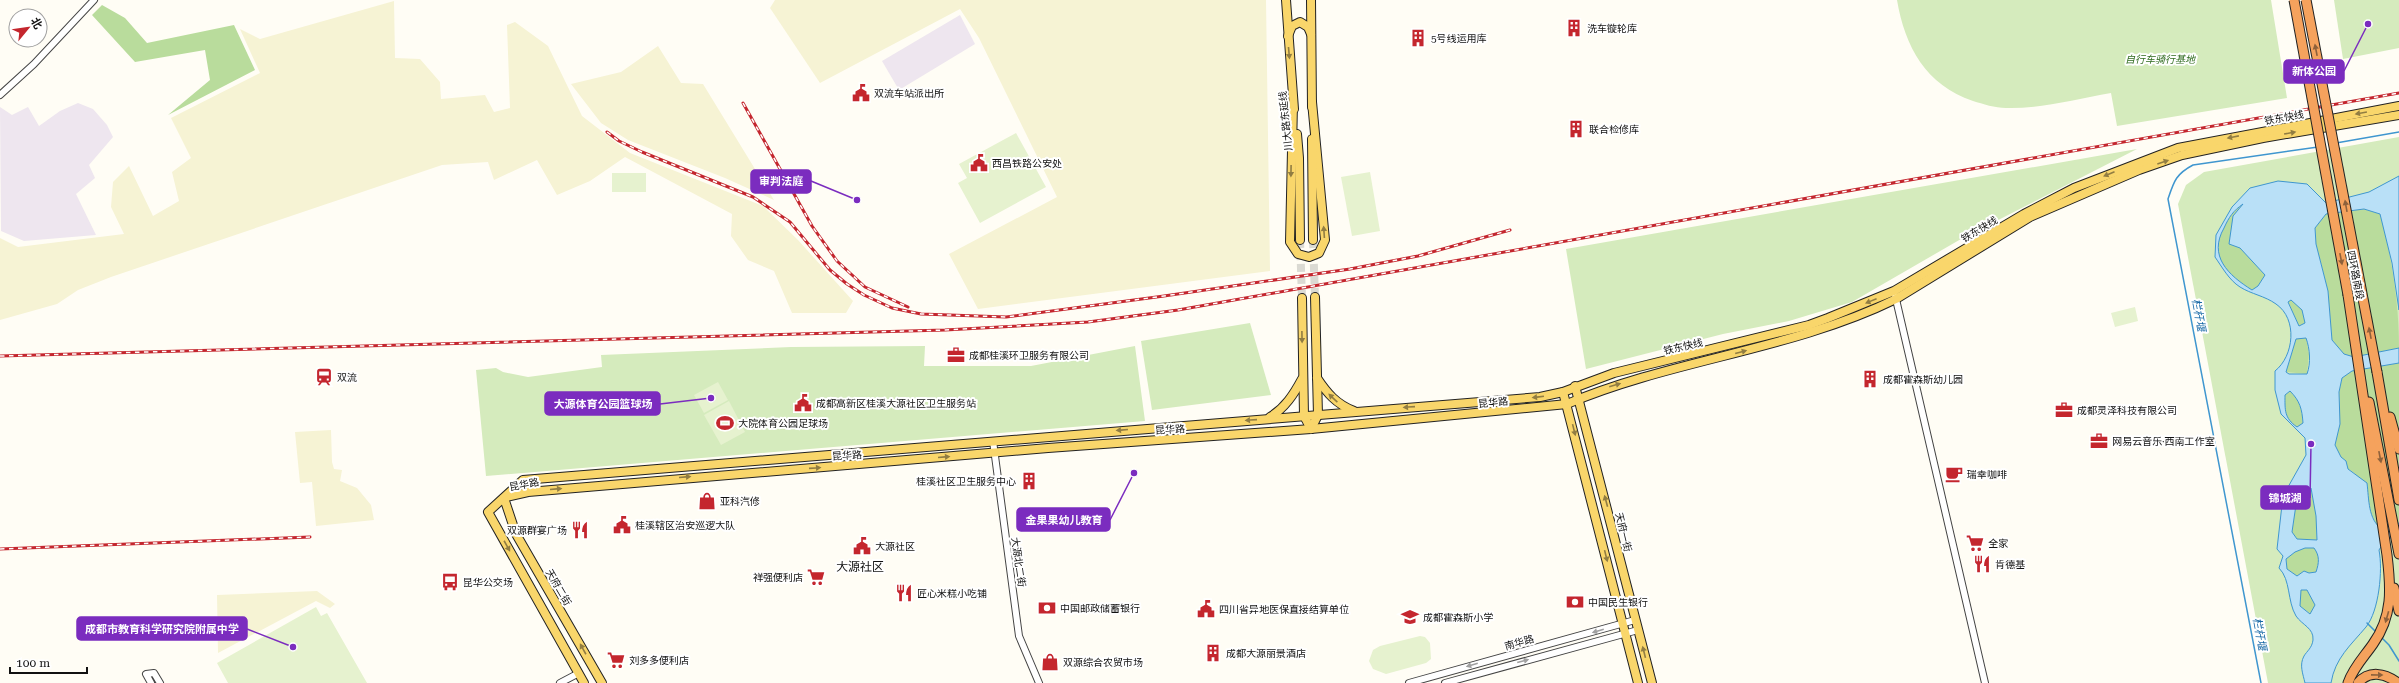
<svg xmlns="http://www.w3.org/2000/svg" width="2399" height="683" font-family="'Roboto Serif','Noto Sans SC',serif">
<rect width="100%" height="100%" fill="#fffdf5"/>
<g fill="#eee6ef">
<polygon points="960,15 975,44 899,90 882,61"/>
<polygon points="78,103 93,109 107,125 113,137 89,165 95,178 76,194 96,235 24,241 1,231 0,107 12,115 28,107 39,126 60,111"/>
</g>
<g fill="#f6f3d4">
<polygon points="775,0 1266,0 1270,271 978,309 949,254 1057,197 979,38 960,9 820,83 770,8"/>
<polygon points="394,1 395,58 420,59 440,82 441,99 485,95 494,112 510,108 507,25 515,22 548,46 582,116 630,153 763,206 798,240 853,301 846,313 792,313 774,271 748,260 731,236 732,214 625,157 590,181 557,195 537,160 494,180 488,162 442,165 111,277 78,290 57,304 0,320 0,238 18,247 124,234 111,207 113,182 129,166 153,216 179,201 172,172 191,158 171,118 260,73 240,29 260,39"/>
<polygon points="658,46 681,83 703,84 774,200 725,178 628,140 601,123 571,84 621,72"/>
<polygon points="331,430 332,462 334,469 342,470 340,481 357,488 371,505 374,520 316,526 312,482 300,483 295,432"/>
<polygon points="317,591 335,604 330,608 316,601 218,653 217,595"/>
</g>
<g fill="#d5ebbd">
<path d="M1897,0H2271L2287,98L2117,126L2111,93C2076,99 2041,109 2006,108C1995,108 1983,104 1973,101C1926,85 1905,47 1897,0Z"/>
<polygon points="2334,0 2399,0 2399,48 2343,59"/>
<polygon points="2399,137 2399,683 2268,683 2178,204 2186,185 2204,172"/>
<polygon points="2137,149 1961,239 1852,302 1789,321 1723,334 1586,369 1566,249"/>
<polygon points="1250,323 1271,395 1152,410 1141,341"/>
<polygon points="925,346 924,366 1031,366 1135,346 1145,421 486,476 476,370 496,368 503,372 528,377 602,367 601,355 791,347"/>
</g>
<g fill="#b9dc9c">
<polygon points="102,5 125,18 147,43 234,25 255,70 168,115 210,80 205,50 135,62 92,15"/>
<path d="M2245,203L2240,248L2265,275L2258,286L2252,290C2240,282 2222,269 2218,255C2212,235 2230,213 2245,203Z"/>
<path d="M2364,209L2380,214C2392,258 2399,302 2399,348L2354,357L2344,354L2332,340L2328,291L2316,244L2315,228L2326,214Z"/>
<polygon points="2291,299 2302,310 2306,323 2299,326 2288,301"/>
<polygon points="2306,337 2309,354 2307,374 2286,372 2296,339"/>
<path d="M2399,363V523L2382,529C2362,516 2373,481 2348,469L2346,461L2341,458L2335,445L2340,424L2339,392L2342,378L2352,371Z"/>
<path d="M2290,391C2300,401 2302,409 2303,423L2297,428C2284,418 2285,410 2285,395Z"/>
<polygon points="2311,488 2316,516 2317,541 2297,539 2292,532 2297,498"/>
<path d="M2305,548H2314C2320,556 2319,563 2316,572L2297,576L2287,569L2286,559L2295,552Z"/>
<polygon points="2301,590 2307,590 2315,605 2311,614 2300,606"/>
</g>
<g fill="#e6f2cf">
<polygon points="1016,133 1046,187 980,223 958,183 967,178 959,164"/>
<polygon points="1370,172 1380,231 1352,236 1341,177"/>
<rect x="612" y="173" width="34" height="19"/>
<polygon points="2135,307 2138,321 2115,327 2111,313"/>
<polygon points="718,382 728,400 704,413 694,395"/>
<polygon points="729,401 745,432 721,445 704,415"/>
<polygon points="316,607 321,616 327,613 367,683 228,683 217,663"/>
<polygon points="1420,636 1425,637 1430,643 1431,659 1426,663 1386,674 1373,669 1369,661 1373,650 1380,646"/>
</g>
<path fill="#b9e0f7" stroke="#3f96cf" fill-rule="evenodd" d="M2399,176V310L2392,263L2380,214L2364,209L2326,214L2315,228L2316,244L2328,291L2332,340L2344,354L2354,357L2399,348V363L2352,371L2342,378L2339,392L2340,424L2335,445L2341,457L2346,461L2348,469L2367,483C2369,499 2368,520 2382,529L2399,523V536L2386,539L2379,550C2383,570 2379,611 2366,627C2351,645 2335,658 2331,683H2305C2303,674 2299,665 2304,656C2307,651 2312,648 2313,640C2314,628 2302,625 2296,616C2287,601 2291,580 2279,568L2283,556L2277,549L2283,496L2306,455L2305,438L2281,414L2275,390V371C2294,356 2298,319 2276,304C2265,296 2251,294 2240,287C2229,280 2222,267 2215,257L2216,235L2232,207L2250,188L2278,181L2307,184L2326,203L2369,192ZM2243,204L2233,216L2229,244L2240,248L2265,275L2258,286L2252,290C2228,275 2208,256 2224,228C2229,217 2233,211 2243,204ZM2291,300L2302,310L2305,323L2299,326L2288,302ZM2306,338C2310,349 2311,363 2307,374H2289L2286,372L2296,339ZM2290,391C2300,401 2302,409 2303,423L2297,427C2284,418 2285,410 2285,395ZM2311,488L2316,516L2317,540L2297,539L2292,532L2297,498ZM2305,548H2314C2320,556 2319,563 2316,572L2309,573L2304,571L2297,576L2287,569L2286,559L2295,552ZM2301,590H2307L2315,605L2310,614L2300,606Z"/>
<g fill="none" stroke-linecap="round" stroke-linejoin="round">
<g stroke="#3f96cf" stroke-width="1.5">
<polyline points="2336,143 2399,132"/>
<polyline points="2367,623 2376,632"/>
<polyline points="2381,637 2389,645 2399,661"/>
<path d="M2261,683L2168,199C2174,181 2176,174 2193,165L2318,147"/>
</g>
<g stroke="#dbdad3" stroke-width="8" stroke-dasharray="8 4" stroke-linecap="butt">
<polyline points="1300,240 1302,298"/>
<polyline points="1313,240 1315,297"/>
</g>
<g stroke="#444" stroke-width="8">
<g id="minor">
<polyline points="0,95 34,64 94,0"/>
<polyline points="1895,295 1985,683"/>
<polyline points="993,441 1019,636 1039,683"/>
<polyline points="151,683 146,674 154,673 160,683"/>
<polyline points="560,683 579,673"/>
<polyline points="1409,683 1635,620"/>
<polyline points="1445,683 1638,630"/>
</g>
</g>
<g stroke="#222" stroke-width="10">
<g id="major">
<polyline points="1286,0 1294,109"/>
<polyline points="1311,0 1312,107"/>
<polyline points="1288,36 1292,26 1300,22 1308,27 1311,34"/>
<polyline points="1293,104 1290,242 1298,254 1309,257 1319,253 1325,240 1312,102"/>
<polyline points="1297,134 1299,158 1300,240"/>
<polyline points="1312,139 1313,240"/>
<polyline points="1302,298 1304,416 1311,429"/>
<path d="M1317,378C1327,393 1336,404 1354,411"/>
<polyline points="1575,386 1652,683"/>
<polyline points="1563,392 1638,683"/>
<path d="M1270,417C1285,408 1294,394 1302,379"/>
<polyline points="1311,429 1318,415 1315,297"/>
<path d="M506,497L528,492L1048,448L1311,429L1567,404C1673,359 1792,350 1896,299L2030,217L2139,170L2182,155L2263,138L2399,115"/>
<polyline points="504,498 516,534 602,683"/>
<polyline points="584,683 488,512 523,480 1540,397 1563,392 1614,373 1809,325 1828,318 1894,291 2024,214 2074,188 2178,148 2399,106"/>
</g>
</g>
<g stroke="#222" stroke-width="11">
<g id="highway">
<polyline points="2377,372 2399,500"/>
<polyline points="2369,402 2399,554"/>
<polyline points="2390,417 2399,449"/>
<polyline points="2394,588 2399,611"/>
<path d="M2348,683C2353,668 2364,657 2373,644C2393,616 2391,588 2387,555L2348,295"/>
<path d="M2358,683C2369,670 2385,673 2398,683"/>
</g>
</g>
<use href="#minor" stroke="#fff" stroke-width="6"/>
<use href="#major" stroke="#f9d66b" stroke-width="8"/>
<use href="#highway" stroke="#f5a25d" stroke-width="9"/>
<g stroke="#c4262e" stroke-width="3">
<g id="rail">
<polyline points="743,103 812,226 837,261 865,287 908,307"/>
<polyline points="607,132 619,141 642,152 753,197 790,222 830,270 847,284 864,295 892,308 921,314 1006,317 1164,296 1350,269 1418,256 1510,230"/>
<polyline points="0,356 945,330 1088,322 1178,310 2399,93"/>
<polyline points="0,549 310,537"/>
</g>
</g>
<use href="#rail" stroke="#fff" stroke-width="1.5" stroke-dasharray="4.5" stroke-linecap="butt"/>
<g stroke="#222" stroke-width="11" stroke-linecap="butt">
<g id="highway-bridge">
<polyline points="2294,0 2348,295"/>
<polyline points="2306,0 2377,372"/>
</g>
</g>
<use href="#highway-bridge" stroke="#f5a25d" stroke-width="9"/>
</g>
<defs><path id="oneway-solid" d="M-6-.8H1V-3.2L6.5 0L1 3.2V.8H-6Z"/></defs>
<g fill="#8e613b">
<use href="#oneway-solid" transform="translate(2316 50) rotate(-101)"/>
<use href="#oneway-solid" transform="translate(2346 206) rotate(-100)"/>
<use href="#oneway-solid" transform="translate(2341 259) rotate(79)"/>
<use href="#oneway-solid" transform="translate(2370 333) rotate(-101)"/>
<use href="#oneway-solid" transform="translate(2380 457) rotate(79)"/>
<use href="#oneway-solid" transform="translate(2387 617) rotate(106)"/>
<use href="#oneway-solid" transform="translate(2377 675) rotate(1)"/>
</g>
<g fill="#917d42">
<use href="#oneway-solid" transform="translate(1289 53) rotate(85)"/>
<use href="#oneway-solid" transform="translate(2361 113) rotate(170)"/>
<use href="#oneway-solid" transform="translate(2290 133) rotate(-10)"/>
<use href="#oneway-solid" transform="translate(2233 137) rotate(169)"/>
<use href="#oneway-solid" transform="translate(2163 162) rotate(-19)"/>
<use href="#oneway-solid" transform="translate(1291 171) rotate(91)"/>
<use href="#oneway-solid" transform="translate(2109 174) rotate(157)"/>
<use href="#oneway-solid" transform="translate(1324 232) rotate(-94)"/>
<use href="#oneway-solid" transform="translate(1871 301) rotate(158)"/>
<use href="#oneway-solid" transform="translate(1302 337) rotate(89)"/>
<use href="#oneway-solid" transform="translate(1741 352) rotate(-15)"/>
<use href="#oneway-solid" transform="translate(1615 385) rotate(-16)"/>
<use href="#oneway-solid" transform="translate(1538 397) rotate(173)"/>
<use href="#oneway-solid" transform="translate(1333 398) rotate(-137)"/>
<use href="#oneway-solid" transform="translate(1409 407) rotate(176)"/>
<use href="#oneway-solid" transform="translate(1251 420) rotate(176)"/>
<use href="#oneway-solid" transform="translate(1122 430) rotate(175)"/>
<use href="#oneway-solid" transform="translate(1574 430) rotate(76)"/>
<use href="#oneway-solid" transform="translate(944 457) rotate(-5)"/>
<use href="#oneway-solid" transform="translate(815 468) rotate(-4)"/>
<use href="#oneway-solid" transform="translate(685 477) rotate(-5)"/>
<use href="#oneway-solid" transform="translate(556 489) rotate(-5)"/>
<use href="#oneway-solid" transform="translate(1606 501) rotate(-105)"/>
<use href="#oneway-solid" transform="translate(507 546) rotate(61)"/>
<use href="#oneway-solid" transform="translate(1606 556) rotate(76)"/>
<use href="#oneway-solid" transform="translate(583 649) rotate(-119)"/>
<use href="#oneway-solid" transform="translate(1644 652) rotate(-104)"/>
</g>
<g fill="#a0a0a0">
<use href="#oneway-solid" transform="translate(1598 631) rotate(164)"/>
<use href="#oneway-solid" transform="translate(1523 661) rotate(-15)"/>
<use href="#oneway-solid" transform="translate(1472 665) rotate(164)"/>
</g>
<defs>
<g id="building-bare" transform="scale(1.38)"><path d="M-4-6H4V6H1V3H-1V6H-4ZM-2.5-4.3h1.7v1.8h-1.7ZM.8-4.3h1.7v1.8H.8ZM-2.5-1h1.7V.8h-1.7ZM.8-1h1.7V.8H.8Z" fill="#c4262e" stroke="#fff" stroke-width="2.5" paint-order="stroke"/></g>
<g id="civic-bare" transform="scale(1.38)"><path d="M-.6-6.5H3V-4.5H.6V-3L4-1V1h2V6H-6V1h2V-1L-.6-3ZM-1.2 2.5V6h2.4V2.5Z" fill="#c4262e" stroke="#fff" stroke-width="2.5" paint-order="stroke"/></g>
<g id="office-bare" transform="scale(1.38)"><path d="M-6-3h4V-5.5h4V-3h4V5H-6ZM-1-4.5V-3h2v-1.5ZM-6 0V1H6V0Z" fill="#c4262e" stroke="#fff" stroke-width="2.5" paint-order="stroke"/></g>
<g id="station-bare" transform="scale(1.38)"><path d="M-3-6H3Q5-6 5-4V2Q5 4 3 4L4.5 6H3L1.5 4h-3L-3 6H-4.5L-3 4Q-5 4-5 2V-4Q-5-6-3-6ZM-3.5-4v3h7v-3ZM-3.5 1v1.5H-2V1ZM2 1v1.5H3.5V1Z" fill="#c4262e" stroke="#fff" stroke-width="2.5" paint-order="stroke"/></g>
<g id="stadium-bare" transform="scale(1.38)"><path d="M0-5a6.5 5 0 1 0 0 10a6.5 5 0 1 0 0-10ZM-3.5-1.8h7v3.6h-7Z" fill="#c4262e" stroke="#fff" stroke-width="2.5" paint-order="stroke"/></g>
<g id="cafe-bare" transform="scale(1.38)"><path d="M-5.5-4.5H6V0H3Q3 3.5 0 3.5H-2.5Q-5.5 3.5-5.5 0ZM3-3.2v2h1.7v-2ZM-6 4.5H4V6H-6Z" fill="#c4262e" stroke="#fff" stroke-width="2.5" paint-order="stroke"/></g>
<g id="shop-bare" transform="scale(1.38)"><path d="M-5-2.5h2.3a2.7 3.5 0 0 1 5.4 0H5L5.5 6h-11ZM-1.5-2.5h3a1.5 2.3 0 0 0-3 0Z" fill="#c4262e" stroke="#fff" stroke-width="2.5" paint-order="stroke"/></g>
<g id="restaurant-bare" transform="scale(1.38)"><path d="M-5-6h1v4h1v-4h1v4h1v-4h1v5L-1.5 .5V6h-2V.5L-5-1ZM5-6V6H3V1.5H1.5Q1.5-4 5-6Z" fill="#c4262e" stroke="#fff" stroke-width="2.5" paint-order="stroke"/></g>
<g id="supermarket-bare" transform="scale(1.38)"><path d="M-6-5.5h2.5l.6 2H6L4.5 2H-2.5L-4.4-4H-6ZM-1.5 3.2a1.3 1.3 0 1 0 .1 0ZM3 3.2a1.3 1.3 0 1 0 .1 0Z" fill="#c4262e" stroke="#fff" stroke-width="2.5" paint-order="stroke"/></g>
<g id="bus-bare" transform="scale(1.38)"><path d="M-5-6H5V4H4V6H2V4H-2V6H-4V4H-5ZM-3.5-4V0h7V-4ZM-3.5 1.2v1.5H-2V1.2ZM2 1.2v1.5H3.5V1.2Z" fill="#c4262e" stroke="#fff" stroke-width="2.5" paint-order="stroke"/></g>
<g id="bank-bare" transform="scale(1.38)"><path d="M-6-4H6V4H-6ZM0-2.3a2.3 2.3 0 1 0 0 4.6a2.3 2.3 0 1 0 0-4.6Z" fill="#c4262e" stroke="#fff" stroke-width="2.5" paint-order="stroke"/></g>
<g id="school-bare" transform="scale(1.38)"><path d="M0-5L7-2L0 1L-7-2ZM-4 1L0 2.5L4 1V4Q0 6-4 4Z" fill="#c4262e" stroke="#fff" stroke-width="2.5" paint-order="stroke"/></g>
</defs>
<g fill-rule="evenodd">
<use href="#building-bare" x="1574" y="28"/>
<use href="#building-bare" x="1418" y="38"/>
<use href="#civic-bare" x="861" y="93"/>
<use href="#building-bare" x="1576" y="129"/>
<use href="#civic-bare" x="979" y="163"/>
<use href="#office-bare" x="956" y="355"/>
<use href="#station-bare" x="324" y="377"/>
<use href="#building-bare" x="1870" y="379"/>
<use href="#civic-bare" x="803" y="403"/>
<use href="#office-bare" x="2064" y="410"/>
<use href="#stadium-bare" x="725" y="423"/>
<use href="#office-bare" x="2099" y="441"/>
<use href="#cafe-bare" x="1954" y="474"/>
<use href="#building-bare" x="1029" y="481"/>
<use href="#shop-bare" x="707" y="501"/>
<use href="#civic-bare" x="622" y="525"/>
<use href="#restaurant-bare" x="580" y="530"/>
<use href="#supermarket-bare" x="1975" y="543"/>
<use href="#civic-bare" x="862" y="546"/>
<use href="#restaurant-bare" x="1982" y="564"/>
<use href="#supermarket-bare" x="816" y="577"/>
<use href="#bus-bare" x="450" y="582"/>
<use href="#restaurant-bare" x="904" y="593"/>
<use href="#bank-bare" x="1575" y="602"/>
<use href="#bank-bare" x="1047" y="608"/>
<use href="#civic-bare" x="1206" y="609"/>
<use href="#school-bare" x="1410" y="617"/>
<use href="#building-bare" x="1213" y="653"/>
<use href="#supermarket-bare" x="616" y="660"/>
<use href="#shop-bare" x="1050" y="662"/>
</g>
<g text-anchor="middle" stroke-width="4" stroke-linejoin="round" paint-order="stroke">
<g font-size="10" fill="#111" stroke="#fff" text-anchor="start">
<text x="1587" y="32">洗车镟轮库</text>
<text x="1431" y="42">5号线运用库</text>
<text x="874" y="97">双流车站派出所</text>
<text x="1589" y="133">联合检修库</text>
<text x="992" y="167">西昌铁路公安处</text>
<text x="969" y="359">成都桂溪环卫服务有限公司</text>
<text x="337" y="381">双流</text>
<text x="1883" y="383">成都霍森斯幼儿园</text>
<text x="816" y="407">成都高新区桂溪大源社区卫生服务站</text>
<text x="2077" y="414">成都灵泽科技有限公司</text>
<text x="738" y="427">大院体育公园足球场</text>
<text x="2112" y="445">网易云音乐·西南工作室</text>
<text x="1967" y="478">瑞幸咖啡</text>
<text x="1016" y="485" text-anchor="end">桂溪社区卫生服务中心</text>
<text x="720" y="505">亚科汽修</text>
<text x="635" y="529">桂溪辖区治安巡逻大队</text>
<text x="567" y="534" text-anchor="end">双源群宴广场</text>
<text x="1988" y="547">全家</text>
<text x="875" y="550">大源社区</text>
<text x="1995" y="568">肯德基</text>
<text x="803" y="581" text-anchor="end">祥强便利店</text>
<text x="463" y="586">昆华公交场</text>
<text x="917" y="597">匠心米糕小吃铺</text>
<text x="1588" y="606">中国民生银行</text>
<text x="1060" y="612">中国邮政储蓄银行</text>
<text x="1219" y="613">四川省异地医保直接结算单位</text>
<text x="1423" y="621">成都霍森斯小学</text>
<text x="1226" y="657">成都大源丽景酒店</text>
<text x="629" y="664">刘多多便利店</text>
<text x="1063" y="666">双源综合农贸市场</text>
</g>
<g font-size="10" font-style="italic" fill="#2f6b1f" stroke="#fff">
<text x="2160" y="63">自行车骑行基地</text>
</g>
<g font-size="10" fill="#111" stroke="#fff">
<text transform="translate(2284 117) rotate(-10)" y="4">铁东快线</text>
<text transform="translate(1285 121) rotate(-96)" y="4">川大路东延线</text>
<text transform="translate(1979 229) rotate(-31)" y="4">铁东快线</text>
<text transform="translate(2356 275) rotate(79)" y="4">四环路南段</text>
<text transform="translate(1683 346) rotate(-13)" y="4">铁东快线</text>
<text transform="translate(1493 402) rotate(-6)" y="4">昆华路</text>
<text transform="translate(1170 429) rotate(-4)" y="4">昆华路</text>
<text transform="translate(847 455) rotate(-4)" y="4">昆华路</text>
<text transform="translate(524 484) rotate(-11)" y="4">昆华路</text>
<text transform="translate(1624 532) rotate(76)" y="4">天府一街</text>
<text transform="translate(1019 562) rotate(82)" y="4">大源北二街</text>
<text transform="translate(559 587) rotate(60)" y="4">天府二街</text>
<text transform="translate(1519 642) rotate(-16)" y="4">南华路</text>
</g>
<g font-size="11" font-style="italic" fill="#1768a6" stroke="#fff">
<text transform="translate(2199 315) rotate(79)" y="4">栏杆堰</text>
<text transform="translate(2260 634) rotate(79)" y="4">栏杆堰</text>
</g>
<g font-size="12" fill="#111" stroke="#fff">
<text x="860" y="571">大源社区</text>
</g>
</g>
<path fill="none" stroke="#7b2cbf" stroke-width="1.5" d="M2368 24L2344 71M857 200L811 181M711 398L660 404M2311 444L2310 498M1134 473L1110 520M293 647L247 629"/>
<g fill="#7b2cbf" stroke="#fff" stroke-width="1.5">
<circle cx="2368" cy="24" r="4"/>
<circle cx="857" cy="200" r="4"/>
<circle cx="711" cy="398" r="4"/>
<circle cx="2311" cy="444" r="4"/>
<circle cx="1134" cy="473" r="4"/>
<circle cx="293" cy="647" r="4"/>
</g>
<g fill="#7b2cbf" stroke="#7b2cbf" stroke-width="1.5">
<rect x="2284" y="60" width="60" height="23" rx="4"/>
<rect x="751" y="170" width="60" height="23" rx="4"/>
<rect x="545" y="392" width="115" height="23" rx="4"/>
<rect x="2261" y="486" width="49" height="23" rx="4"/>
<rect x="1017" y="508" width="93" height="23" rx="4"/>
<rect x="77" y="617" width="170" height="23" rx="4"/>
</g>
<g font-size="11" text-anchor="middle" font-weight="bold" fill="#fff">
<text x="2314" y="75">新体公园</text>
<text x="781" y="185">审判法庭</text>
<text x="603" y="408">大源体育公园篮球场</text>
<text x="2285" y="502">锦城湖</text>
<text x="1064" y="524">金果果幼儿教育</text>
<text x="162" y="633">成都市教育科学研究院附属中学</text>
</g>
<g transform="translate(28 28) rotate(61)"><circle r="19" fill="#ffffff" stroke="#a0a0a0"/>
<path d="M0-3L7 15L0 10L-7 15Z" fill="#c4262e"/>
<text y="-6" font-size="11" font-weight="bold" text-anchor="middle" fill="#111111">北</text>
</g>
<path d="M10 667v6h77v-6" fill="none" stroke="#111111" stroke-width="2"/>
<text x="16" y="667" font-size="12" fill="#111111" stroke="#ffffff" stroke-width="3" paint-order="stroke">100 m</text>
</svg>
